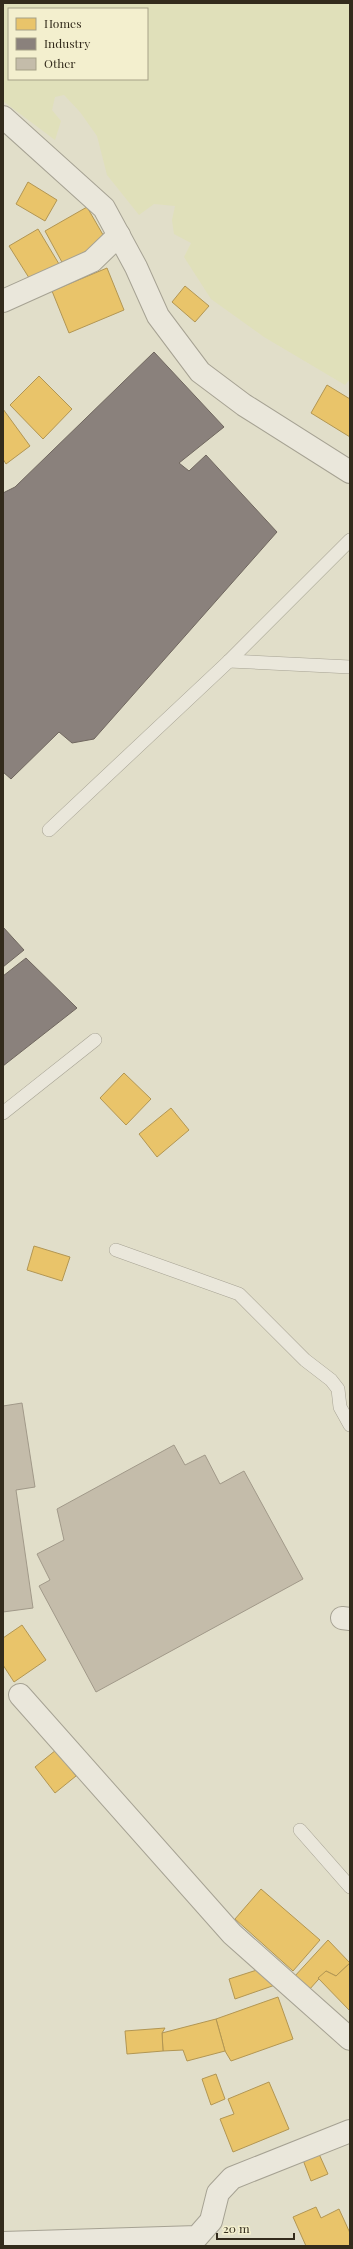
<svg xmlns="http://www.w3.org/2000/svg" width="353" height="2249" font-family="'Playfair Display',serif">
<rect width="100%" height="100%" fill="#e1dec9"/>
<path fill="#e0e0ba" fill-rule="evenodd" d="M3,3H350V379L345,385L264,337L211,299L184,257L191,243L174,234L172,220L175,206L154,204L139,215L107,175L97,136L80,112L64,95L55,97L52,110L61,121L55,140L3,101ZM9,9H147V79H9Z"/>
<g fill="#e9c46a" stroke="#b29653">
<polygon points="28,182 57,200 45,221 16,204"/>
<polygon points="87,207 106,240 63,264 45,231"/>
<polygon points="38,229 59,264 31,281 9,246"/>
<polygon points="107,268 124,310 69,333 52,291"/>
<polygon points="185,286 209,306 195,322 172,302"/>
<polygon points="39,376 72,409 43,439 10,405"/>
<polygon points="327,385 350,399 350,437 311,413"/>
<polygon points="3,409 30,446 6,464 3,459"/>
<polygon points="124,1073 151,1099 126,1125 100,1098"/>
<polygon points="171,1108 189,1130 157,1157 139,1134"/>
<polygon points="34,1246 70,1257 62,1281 27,1270"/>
<polygon points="22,1625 46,1660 14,1682 3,1665 3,1638"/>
<polygon points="56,1750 76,1776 55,1793 35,1767"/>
<polygon points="261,1889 320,1940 293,1971 235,1919"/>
<polygon points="328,1940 350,1963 336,1976 326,1971 309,1990 294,1977"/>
<polygon points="350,1963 350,2011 318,1978 326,1971 336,1976"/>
<polygon points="260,1969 278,1984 235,1999 229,1979"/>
<polygon points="278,1997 293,2039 231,2061 225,2051 216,2019"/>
<polygon points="216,2019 225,2051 187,2061 183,2050 163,2051 162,2033"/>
<polygon points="165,2028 162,2033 163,2051 127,2054 125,2031"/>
<polygon points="216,2074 225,2099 211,2105 202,2079"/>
<polygon points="269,2082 289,2129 233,2152 220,2119 234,2114 228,2099"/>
<polygon points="319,2154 328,2174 311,2181 303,2160"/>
<polygon points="316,2207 321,2218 339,2209 350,2233 350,2246 306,2246 293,2217"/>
</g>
<g fill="#8a817c" stroke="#70675f">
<polygon points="154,352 224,427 179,463 189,471 206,455 277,532 94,739 72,743 59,732 11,779 3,772 3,493 15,487"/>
<polygon points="3,927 24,950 3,967"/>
<polygon points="26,958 77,1008 3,1066 3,976"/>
</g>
<g fill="#c4bcaa" stroke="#a19989">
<polygon points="22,1403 35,1487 16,1490 33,1608 3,1612 3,1406"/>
<polygon points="174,1445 185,1465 205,1455 220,1484 244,1471 303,1579 96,1692 39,1586 50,1580 37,1554 64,1540 57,1509"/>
</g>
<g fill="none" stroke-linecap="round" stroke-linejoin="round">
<g stroke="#a6a293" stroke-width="14">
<g id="service">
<polyline points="229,661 350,667"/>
<polyline points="49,830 229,661 350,540"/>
<polyline points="3,1113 95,1040"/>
<polyline points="116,1250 239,1294 305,1360 331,1380 338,1389 340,1407 350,1425"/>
<polyline points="300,1830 350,1887"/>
</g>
</g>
<g stroke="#a6a293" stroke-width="24">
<g id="minor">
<polyline points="3,301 92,261 119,235"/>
<polyline points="342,1618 350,1619"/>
<polyline points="20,1695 232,1934 350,2039"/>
<polyline points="3,2243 197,2237 211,2221 218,2193 232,2178 350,2131"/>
</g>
</g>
<g stroke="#a6a293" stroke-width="24">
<polyline id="tertiary" points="3,117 104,208 136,267 158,316 200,372 244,405 350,472"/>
</g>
<use href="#service" stroke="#eae7db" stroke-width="13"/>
<use href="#minor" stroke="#eae7db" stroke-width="22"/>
<use href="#tertiary" stroke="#eae7db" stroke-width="22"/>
</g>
<rect width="353" height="2249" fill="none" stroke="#332b1c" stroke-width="8"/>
<rect x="8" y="8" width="140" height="72" fill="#f3efce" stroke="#a6a187"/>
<rect x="16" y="18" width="20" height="12" fill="#e9c46a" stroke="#a6a187"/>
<text x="44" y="28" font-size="12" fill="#332b1c">Homes</text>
<rect x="16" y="38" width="20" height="12" fill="#8a817c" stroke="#a6a187"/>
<text x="44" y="48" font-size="12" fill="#332b1c">Industry</text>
<rect x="16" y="58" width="20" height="12" fill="#c4bcaa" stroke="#a6a187"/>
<text x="44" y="68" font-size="12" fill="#332b1c">Other</text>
<path d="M217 2233v6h77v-6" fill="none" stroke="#332b1c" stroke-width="2"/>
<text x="223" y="2233" font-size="12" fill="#332b1c" stroke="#f3efce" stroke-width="3" paint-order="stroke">20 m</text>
</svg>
